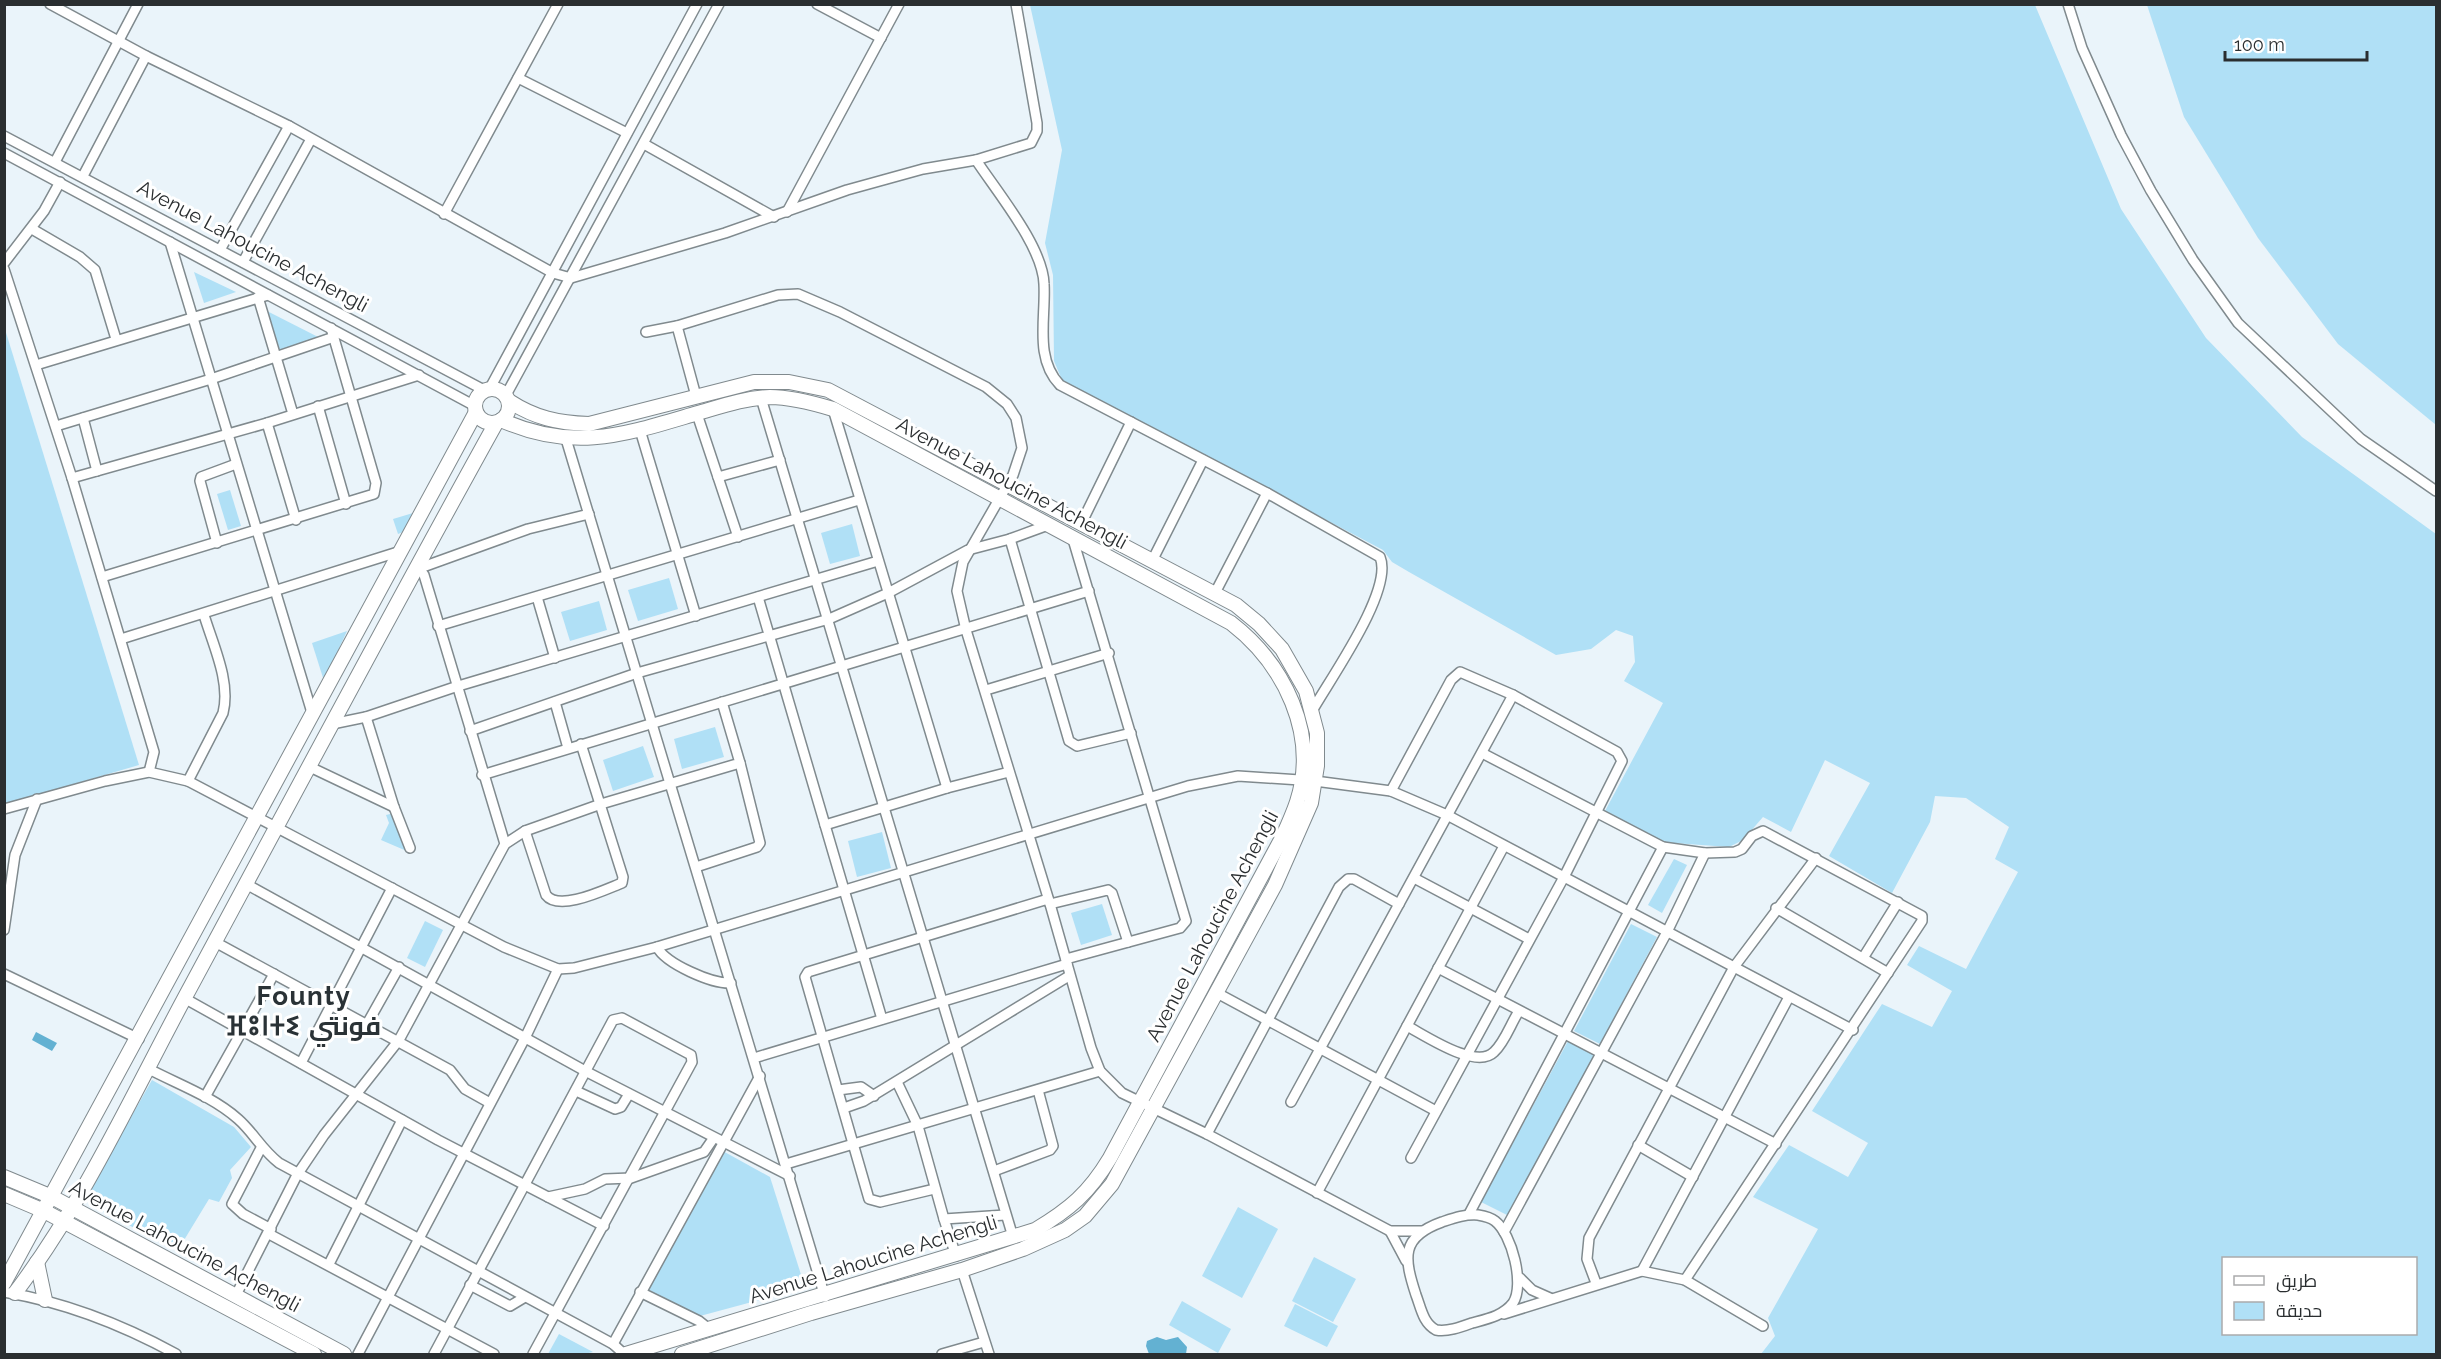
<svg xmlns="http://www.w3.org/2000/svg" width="2441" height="1359" font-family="Raleway,Cairo,'Noto Sans Tifinagh',sans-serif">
<rect width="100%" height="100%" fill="#eaf4fa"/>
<g fill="#b0e0f6" fill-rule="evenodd">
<path d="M1030,5H2035L2121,209L2206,338L2302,437L2436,534V1354H1761L1775,1336L1768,1318L1818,1229L1753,1197L1789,1145L1848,1177L1868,1143L1812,1111L1882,1004L1932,1027L1952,991L1907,965L1919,946L1966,969L2018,872L1995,859L2009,827L1966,798L1935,796L1930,822L1892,893L1829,856L1870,783L1825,760L1791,832L1763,817L1743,840L1729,847L1660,842L1605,811L1663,703L1624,681L1635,662L1633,636L1616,630L1591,649L1556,655L1409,572L1392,562L1383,550L1062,380L1054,361L1053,275L1045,243L1062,150ZM2224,1258H2416V1334H2224Z"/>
<polygon points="2147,5 2436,5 2436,425 2338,344 2258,238 2184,117"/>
<polygon points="194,272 236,292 204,303"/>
<polygon points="267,311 324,340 281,354"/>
<polygon points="4,326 139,765 5,804 4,804"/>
<polygon points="230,490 241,526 228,530 217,494"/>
<polygon points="413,513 403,532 398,534 393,519"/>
<polygon points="852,524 860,556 830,564 821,533"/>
<polygon points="669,578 678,609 638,621 628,590"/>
<polygon points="599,601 607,630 570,641 561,612"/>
<polygon points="347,631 324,681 312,643"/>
<polygon points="715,727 724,757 682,769 674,739"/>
<polygon points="643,746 654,777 613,791 603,760"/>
<polygon points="394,813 409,852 381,840 389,823 386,815"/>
<polygon points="882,832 891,868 857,877 848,841"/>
<polygon points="1674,859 1687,865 1662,913 1648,905"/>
<polygon points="1102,904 1112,935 1081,945 1071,913"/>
<polygon points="425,921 443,930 425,967 407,958"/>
<polygon points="1631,924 1657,937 1600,1044 1574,1031"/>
<polygon points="1568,1041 1595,1054 1509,1216 1481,1202"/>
<polygon points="152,1080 234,1127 251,1147 230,1170 232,1178 219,1202 209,1199 178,1250 93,1207 88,1193"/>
<polygon points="721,1150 770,1177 804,1284 804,1288 700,1316 685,1311 648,1289"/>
<polygon points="1238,1207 1278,1229 1242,1298 1202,1276"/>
<polygon points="1314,1257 1356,1279 1333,1322 1292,1301"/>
<polygon points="1182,1301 1231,1329 1218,1353 1169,1325"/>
<polygon points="1295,1304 1338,1326 1327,1347 1284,1326"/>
<polygon points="559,1334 593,1352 584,1354 548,1354"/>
</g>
<g fill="#63b1d2">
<polygon points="36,1032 57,1043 52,1051 32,1040"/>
<polygon points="1157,1337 1166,1340 1178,1337 1187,1347 1186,1354 1149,1354 1146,1346 1147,1341"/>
</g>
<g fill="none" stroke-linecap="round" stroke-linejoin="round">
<g stroke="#808a8e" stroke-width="12">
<g id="street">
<polyline points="50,4 146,56 289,126 553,273 571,278 725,233 847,190 923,169 976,160 1031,143 1037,131 1037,123 1016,4"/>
<polyline points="817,4 881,38"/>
<polyline points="2068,4 2082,48 2121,135 2151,191 2193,260 2238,323 2361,439 2436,491"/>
<polyline points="518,78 627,133"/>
<polyline points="4,136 484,390"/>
<polyline points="644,144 774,217"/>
<polyline points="4,153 475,406"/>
<path d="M976,160C997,192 1043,247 1044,284C1046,318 1034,358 1060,385L1267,493L1380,557C1394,590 1330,679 1312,711"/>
<polyline points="55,162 138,4"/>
<polyline points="83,176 146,56"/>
<polyline points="787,212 899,4"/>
<polyline points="444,214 558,4"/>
<polyline points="32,229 80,257 95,270 116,339"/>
<polyline points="170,242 313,716"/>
<polyline points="220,250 289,126"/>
<polyline points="243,262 311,139"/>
<polyline points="4,263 44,211 60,182"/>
<polyline points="4,269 72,478 154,752 149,772"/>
<polyline points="258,297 293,414"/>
<polyline points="677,326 696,396"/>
<polyline points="646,332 677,326 778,295 798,294 840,312 986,387 1007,404 1016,418 1022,448 1013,475 963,562 957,591 966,630 1050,904 1091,1048 1100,1071 1122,1093 1207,1134 1390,1231 1422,1231"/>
<polyline points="36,365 268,295"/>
<polyline points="490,388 697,4"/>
<polyline points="506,395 719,4"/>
<polyline points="761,398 1013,1237"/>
<polyline points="318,406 346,504"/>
<polyline points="833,409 947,788 1009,772"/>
<polyline points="697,414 738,537"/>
<polyline points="83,418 97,471"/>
<polyline points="267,423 296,520"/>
<polyline points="56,426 211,379 334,337"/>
<polyline points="640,430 696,616"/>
<polyline points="566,439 825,1297"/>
<polyline points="718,477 780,460"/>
<polyline points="72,478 267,423 419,375"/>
<polyline points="1081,524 1131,422"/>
<polyline points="1010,539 1069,741 1077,746 1131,733"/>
<polyline points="217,543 200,481 201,477 236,464"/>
<polyline points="1152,561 1203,460"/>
<polyline points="420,568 528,529 589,514"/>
<polyline points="102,577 374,494 376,483 331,328"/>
<polyline points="1215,593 1267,493"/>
<polyline points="537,597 555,658"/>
<polyline points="758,597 882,1019"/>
<polyline points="438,626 859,500"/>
<polyline points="121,639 401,551"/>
<polyline points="986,690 1109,653"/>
<polyline points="555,702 568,748"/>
<polyline points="366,717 394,807 410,848"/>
<polyline points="332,724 366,717 455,687 878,561"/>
<polyline points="470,731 637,673 829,619 888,593 968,550 1010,539 1048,525"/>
<polyline points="1482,753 1663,847 1705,853 1735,852 1742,849 1752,836 1763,831 1922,916 1922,921 1685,1280"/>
<polyline points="310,767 394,807"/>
<polyline points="482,775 1089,591"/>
<path d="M188,781L223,713C231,682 213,645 204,615"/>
<polyline points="1391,791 1451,680 1460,672 1513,695 1617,752 1622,761 1564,877 1411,1158"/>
<polyline points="4,809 105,781 149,772 188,781 504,947 558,969 574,968 657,947 1188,786 1238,776 1315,781 1391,791 1447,815 1853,1030"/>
<polyline points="825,825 947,788"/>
<path d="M525,831L546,895C559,912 604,890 622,883L623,877L581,744"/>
<polyline points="505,844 525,831 601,804 740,763 722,702"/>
<polyline points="696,867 757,847 760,843 740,763"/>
<polyline points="1414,878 1529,939"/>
<polyline points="246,884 587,1072 790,1176"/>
<polyline points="1050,904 1108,890 1112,893 1128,942"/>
<polyline points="1776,908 1888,973"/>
<polyline points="4,930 15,855 37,799"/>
<polyline points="215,942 450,1070 465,1089 490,1103"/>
<path d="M657,947C666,964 712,984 731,983"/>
<polyline points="1863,958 1898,902"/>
<polyline points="1066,959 1180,928 1186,921 1072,536"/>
<polyline points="1438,968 1776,1144"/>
<polyline points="4,974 139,1039"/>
<polyline points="1217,993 1436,1111"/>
<polyline points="184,998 438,1140 604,1226"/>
<polyline points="367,1024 399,967"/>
<path d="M1407,1026C1426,1036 1476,1070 1494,1052C1505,1042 1511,1023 1519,1011"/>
<polyline points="754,1058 1067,964"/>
<polyline points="301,1063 392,888"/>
<path d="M147,1068C177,1084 212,1096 238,1119C253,1132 262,1150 279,1163L613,1344L624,1354"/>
<polyline points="897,1082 918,1126 944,1219"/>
<polyline points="838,1090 861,1087 874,1096"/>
<polyline points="576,1091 615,1109 621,1107 629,1094"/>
<polyline points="205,1097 274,974"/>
<polyline points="1291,1102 1513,695"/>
<polyline points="844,1108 864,1101 1069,976"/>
<polyline points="1207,1134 1339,887 1348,879 1354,879 1399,904"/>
<polyline points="1638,1145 1693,1177"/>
<polyline points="261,1148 232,1204 243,1214 271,1229"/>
<polyline points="786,1164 1100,1071"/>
<polyline points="994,1171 1050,1150 1053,1146 1038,1090"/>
<polyline points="934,1189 880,1202 869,1199 805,977 808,972 1048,899"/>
<polyline points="1317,1193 1504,846"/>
<polyline points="548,1197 585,1189 605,1179 631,1178 704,1152 713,1139"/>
<polyline points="1469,1214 1663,847"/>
<path d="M1478,1215C1484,1216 1490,1217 1495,1221C1512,1234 1525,1285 1513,1303C1503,1316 1487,1319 1472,1323C1461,1327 1448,1332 1436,1330C1423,1323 1421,1308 1416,1295C1404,1258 1400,1237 1442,1222C1454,1218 1465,1214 1478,1215Z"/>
<polyline points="1390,1231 1406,1261"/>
<polyline points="1504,1232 1667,932 1705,853"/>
<polyline points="269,1234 494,1354"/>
<polyline points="956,1256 944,1219 1005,1215"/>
<polyline points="329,1264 402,1120"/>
<polyline points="962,1270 989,1354"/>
<polyline points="1642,1271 1789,997"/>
<polyline points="1520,1278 1532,1290 1550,1298"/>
<polyline points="1596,1283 1587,1259 1589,1238 1734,967 1816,858"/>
<polyline points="470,1285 510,1306 525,1297"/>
<path d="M4,1292C64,1302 123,1325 176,1354"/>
<polyline points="640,1292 699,1321 709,1329"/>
<polyline points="236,1295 297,1175 324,1135 399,1040 505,844 424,575 417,565"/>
<polyline points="1504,1314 1642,1271 1685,1280 1763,1326"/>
<polyline points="613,1344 760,1076"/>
<polyline points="358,1354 525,1038 558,969"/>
<polyline points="434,1354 613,1020 622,1018 691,1055 692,1062 533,1354"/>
<polyline points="942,1354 984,1342"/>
</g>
</g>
<g stroke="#808a8e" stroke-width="16">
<g id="secondary">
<circle cx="492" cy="406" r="17"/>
<path d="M509,401C535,418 558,423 589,424L754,382H789L828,390L1236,605L1259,624L1282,649L1306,691L1317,733V766L1311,803L1275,885L1112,1184L1085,1216L1065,1230L1023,1249L962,1270L811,1313L682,1354"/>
<path d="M501,420C575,453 626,434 698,413C722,406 745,398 770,397C791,397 813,403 833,409L1231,623C1284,664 1319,734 1297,802C1293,814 1288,825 1283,836L1110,1158C1089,1193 1070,1209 1035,1230L626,1354"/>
<polyline points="4,1177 52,1197 344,1354"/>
<polyline points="4,1194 44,1211 314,1354"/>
<polyline points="37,1262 45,1300"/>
<polyline points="4,1283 476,412"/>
<path d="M15,1293C83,1203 131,1098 184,999C288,806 390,614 496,423"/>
</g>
</g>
<use href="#street" stroke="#fff" stroke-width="9"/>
<use href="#secondary" stroke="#fff" stroke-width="14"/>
</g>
<g text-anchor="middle" stroke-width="6" stroke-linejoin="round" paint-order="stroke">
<g font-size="20" fill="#2a2e30" stroke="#fff">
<text transform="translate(253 246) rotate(28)" y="7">Avenue Lahoucine Achengli</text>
<text transform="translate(1012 483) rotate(28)" y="7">Avenue Lahoucine Achengli</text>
<text transform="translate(1212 926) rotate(-62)" y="7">Avenue Lahoucine Achengli</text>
<text transform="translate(185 1246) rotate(28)" y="7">Avenue Lahoucine Achengli</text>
<text transform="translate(873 1259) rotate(-17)" y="7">Avenue Lahoucine Achengli</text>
</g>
<g font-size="26" font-weight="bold" letter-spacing="1.5" fill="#2a3236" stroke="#fff">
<text x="304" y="1005">Founty<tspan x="304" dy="30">ⴼⵓⵏⵜⵉ فونتي</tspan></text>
</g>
</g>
<rect width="2441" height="1359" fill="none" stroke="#2a2e30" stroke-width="12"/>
<rect x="2222" y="1257" width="195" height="78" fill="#ffffff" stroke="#aaabac" stroke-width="1.5"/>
<rect x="2234" y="1276" width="30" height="9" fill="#ffffff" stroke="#aaabac" stroke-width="1.5"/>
<text x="2276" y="1287" font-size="18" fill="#2a2e30">طريق</text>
<rect x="2234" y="1302" width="30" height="18" fill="#b0e0f6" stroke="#aaabac" stroke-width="1.5"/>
<text x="2276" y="1317" font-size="18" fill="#2a2e30">حديقة</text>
<path d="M2225 51v9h142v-9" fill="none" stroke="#2a2e30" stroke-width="3"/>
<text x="2234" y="51" font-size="18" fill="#2a2e30" stroke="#ffffff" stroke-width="4.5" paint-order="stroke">100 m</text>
</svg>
